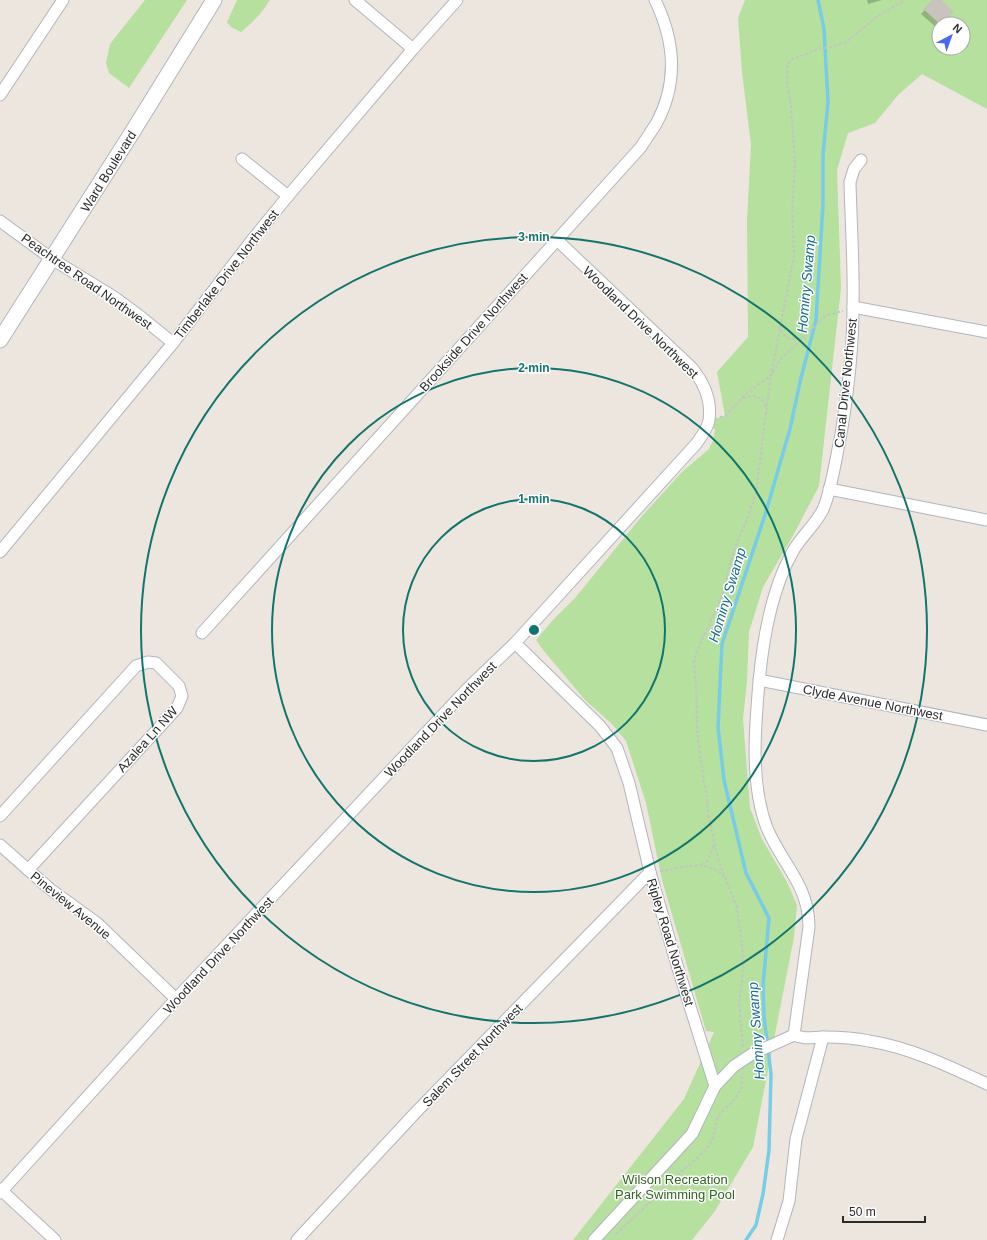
<svg xmlns="http://www.w3.org/2000/svg" width="987" height="1240" font-family="Arial,sans-serif">
<rect width="100%" height="100%" fill="#ece6de"/>
<g fill="#b5e09e" fill-rule="evenodd">
<polygon points="145,0 187,0 129,88 109,73 106,63 110,44"/>
<path d="M237,0H270C262,13 253,22 241,32L231,27L227,22Z"/>
<path d="M745,0H987V109L922,74L898,95L875,123L848,133L837,170L841,288L819,486L795,532L763,587L749,632L747,681L743,719L750,808L762,839L787,882L797,905L794,937L753,1147L715,1211L692,1240H573L684,1099L714,1032L706,1031L662,880L646,803L626,741L612,724L585,700L544,651L536,640L553,620L575,598L642,516L682,472L709,449L713,441L715,430L709,420L725,416L717,372L748,337L747,220L751,145L742,72L738,18ZM939,24H963V48H939Z"/>
</g>
<g fill="#0003">
<polygon points="867,0 882,0 868,4"/>
<polygon points="934,0 939,0 941,24 939,24 937,28 921,14"/>
</g>
<g fill="none" stroke-linecap="round" stroke-linejoin="round">
<polyline stroke="#77cce8" stroke-width="3.5" points="746,1240 756,1225 763,1194 769,1150 771,1074 764,1016 763,986 769,918 746,873 724,780 718,727 722,644 765,515 790,429 800,382 816,320 823,204 823,155 828,102 824,29 818,0"/>
</g>
<polygon fill="#c8c4bd" stroke="#c8c2b8" points="933,0 941,0 953,12 942,24 940,24 924,9"/>
<g fill="none" stroke-linecap="round" stroke-linejoin="round">
<g stroke="#b2b5be" stroke-width="13">
<g id="street">
<polyline points="355,0 413,49"/>
<polyline points="0,95 63,0"/>
<polyline points="242,159 288,196"/>
<polyline points="0,221 52,259 114,297 141,317 173,343"/>
<polyline points="853,307 987,332"/>
<polyline points="829,489 987,520"/>
<polyline points="0,552 173,343 252,240 288,196 413,49 457,0"/>
<path d="M202,633L641,147C646,139 651,132 656,124C679,82 675,41 655,0"/>
<polyline points="515,643 600,726 617,748 629,783 650,872 676,962 715,1086 692,1134 594,1240"/>
<polyline points="759,680 987,725"/>
<polyline points="0,816 136,666 148,662 156,663 179,686 182,696 177,708 28,870"/>
<polyline points="0,845 50,889 97,923 176,999"/>
<path d="M794,1035L809,927C809,885 782,864 767,828C750,784 755,728 759,682C763,638 771,590 793,551C801,537 813,527 821,513C825,507 827,499 829,491C834,473 837,453 841,434C848,392 853,349 853,307C854,265 851,224 850,182L854,169L861,160"/>
<path d="M715,1086L734,1066L752,1054L794,1035C807,1040 811,1037 824,1037C839,1037 855,1038 869,1041C909,1047 951,1067 987,1084"/>
<polyline points="0,1189 55,1240"/>
<path d="M0,1193L176,999L468,688L515,643L696,444C701,437 708,428 709,420C712,400 704,383 692,368L557,240"/>
<polyline points="297,1240 418,1110 650,872"/>
<polyline points="777,1240 789,1201 796,1139 823,1037"/>
</g>
</g>
<g stroke="#b2b5be" stroke-width="17">
<polyline id="secondary" points="0,340 133,131 214,0"/>
</g>
<g stroke="#c4c4c4" stroke-width="2" stroke-dasharray="3 2" stroke-linecap="butt">
<polyline points="780,325 782,333 790,339 802,339"/>
<path d="M743,398C756,394 760,396 767,407"/>
<polyline points="720,417 725,416 746,394 771,375 781,359 825,316 843,311"/>
<polyline points="702,865 708,860 714,844"/>
<path d="M660,871C684,868 704,858 724,876"/>
<polyline points="743,1047 739,1005 743,971 743,954 740,929 737,908 718,859 708,814 707,797 703,776 697,729 696,688 694,663 696,653 722,596 734,550 741,533 748,517 756,492 771,375 794,256 792,212 795,164 791,106 787,83 787,71 788,64 791,60 818,49 831,47 846,42 878,16 905,0"/>
<path d="M616,1234C637,1215 657,1195 678,1175C689,1164 705,1154 712,1140C716,1132 714,1124 718,1117C725,1106 737,1101 741,1088C742,1084 742,1078 742,1073"/>
</g>
<use href="#street" stroke="#fff" stroke-width="11"/>
<use href="#secondary" stroke="#fff" stroke-width="15"/>
</g>
<g fill="none" stroke="#0f766e" stroke-width="2">
<circle cx="534" cy="630" r="131"/>
<circle cx="534" cy="630" r="262"/>
<circle cx="534" cy="630" r="393"/>
</g>
<g text-anchor="middle" stroke-width="3" stroke-linejoin="round" paint-order="stroke">
<g font-size="13" fill="#2b2b2b" stroke="#fff">
<text transform="translate(108 171) rotate(-58)" y="5">Ward Boulevard</text>
<text transform="translate(226 274) rotate(-52)" y="5">Timberlake Drive Northwest</text>
<text transform="translate(87 281) rotate(35)" y="5">Peachtree Road Northwest</text>
<text transform="translate(641 322) rotate(44)" y="5">Woodland Drive Northwest</text>
<text transform="translate(473 332) rotate(-48)" y="5">Brookside Drive Northwest</text>
<text transform="translate(845 383) rotate(-84)" y="5">Canal Drive Northwest</text>
<text transform="translate(873 702) rotate(11)" y="5">Clyde Avenue Northwest</text>
<text transform="translate(440 719) rotate(-46)" y="5">Woodland Drive Northwest</text>
<text transform="translate(147 739) rotate(-48)" y="5">Azalea Ln NW</text>
<text transform="translate(71 905) rotate(39)" y="5">Pineview Avenue</text>
<text transform="translate(671 942) rotate(73)" y="5">Ripley Road Northwest</text>
<text transform="translate(218 955) rotate(-47)" y="5">Woodland Drive Northwest</text>
<text transform="translate(472 1055) rotate(-46)" y="5">Salem Street Northwest</text>
</g>
<g font-size="13" fill="#2e651f" stroke="#fff">
<text x="675" y="1184">Wilson Recreation<tspan x="675" dy="15">Park Swimming Pool</tspan></text>
</g>
<g font-size="14" font-style="italic" fill="#156b95" stroke="#fff">
<text transform="translate(806 284) rotate(-85)" y="5">Hominy Swamp</text>
<text transform="translate(727 595) rotate(-73)" y="5">Hominy Swamp</text>
<text transform="translate(756 1031) rotate(-94)" y="5">Hominy Swamp</text>
</g>
</g>
<circle cx="534" cy="630" r="6" fill="#0f766e" stroke="#fff" stroke-width="2"/>
<g font-size="12" text-anchor="middle" font-weight="bold" fill="#0f766e" stroke="#fff" stroke-width="3" stroke-linejoin="round" paint-order="stroke">
<text x="534" y="241">3 min</text>
<text x="534" y="372">2 min</text>
<text x="534" y="503">1 min</text>
</g>
<g transform="translate(951 36) rotate(41)"><circle r="19" fill="#ffffff" stroke="#aaaaaa"/>
<path d="M0-3L7 15L0 10L-7 15Z" fill="#4869f0"/>
<text y="-6" font-size="11" font-weight="bold" text-anchor="middle" fill="#2b2b2b">N</text>
</g>
<path d="M843 1216v6h82v-6" fill="none" stroke="#2b2b2b" stroke-width="2"/>
<text x="849" y="1216" font-size="12" fill="#2b2b2b" stroke="#ffffff" stroke-width="3" paint-order="stroke">50 m</text>
</svg>
